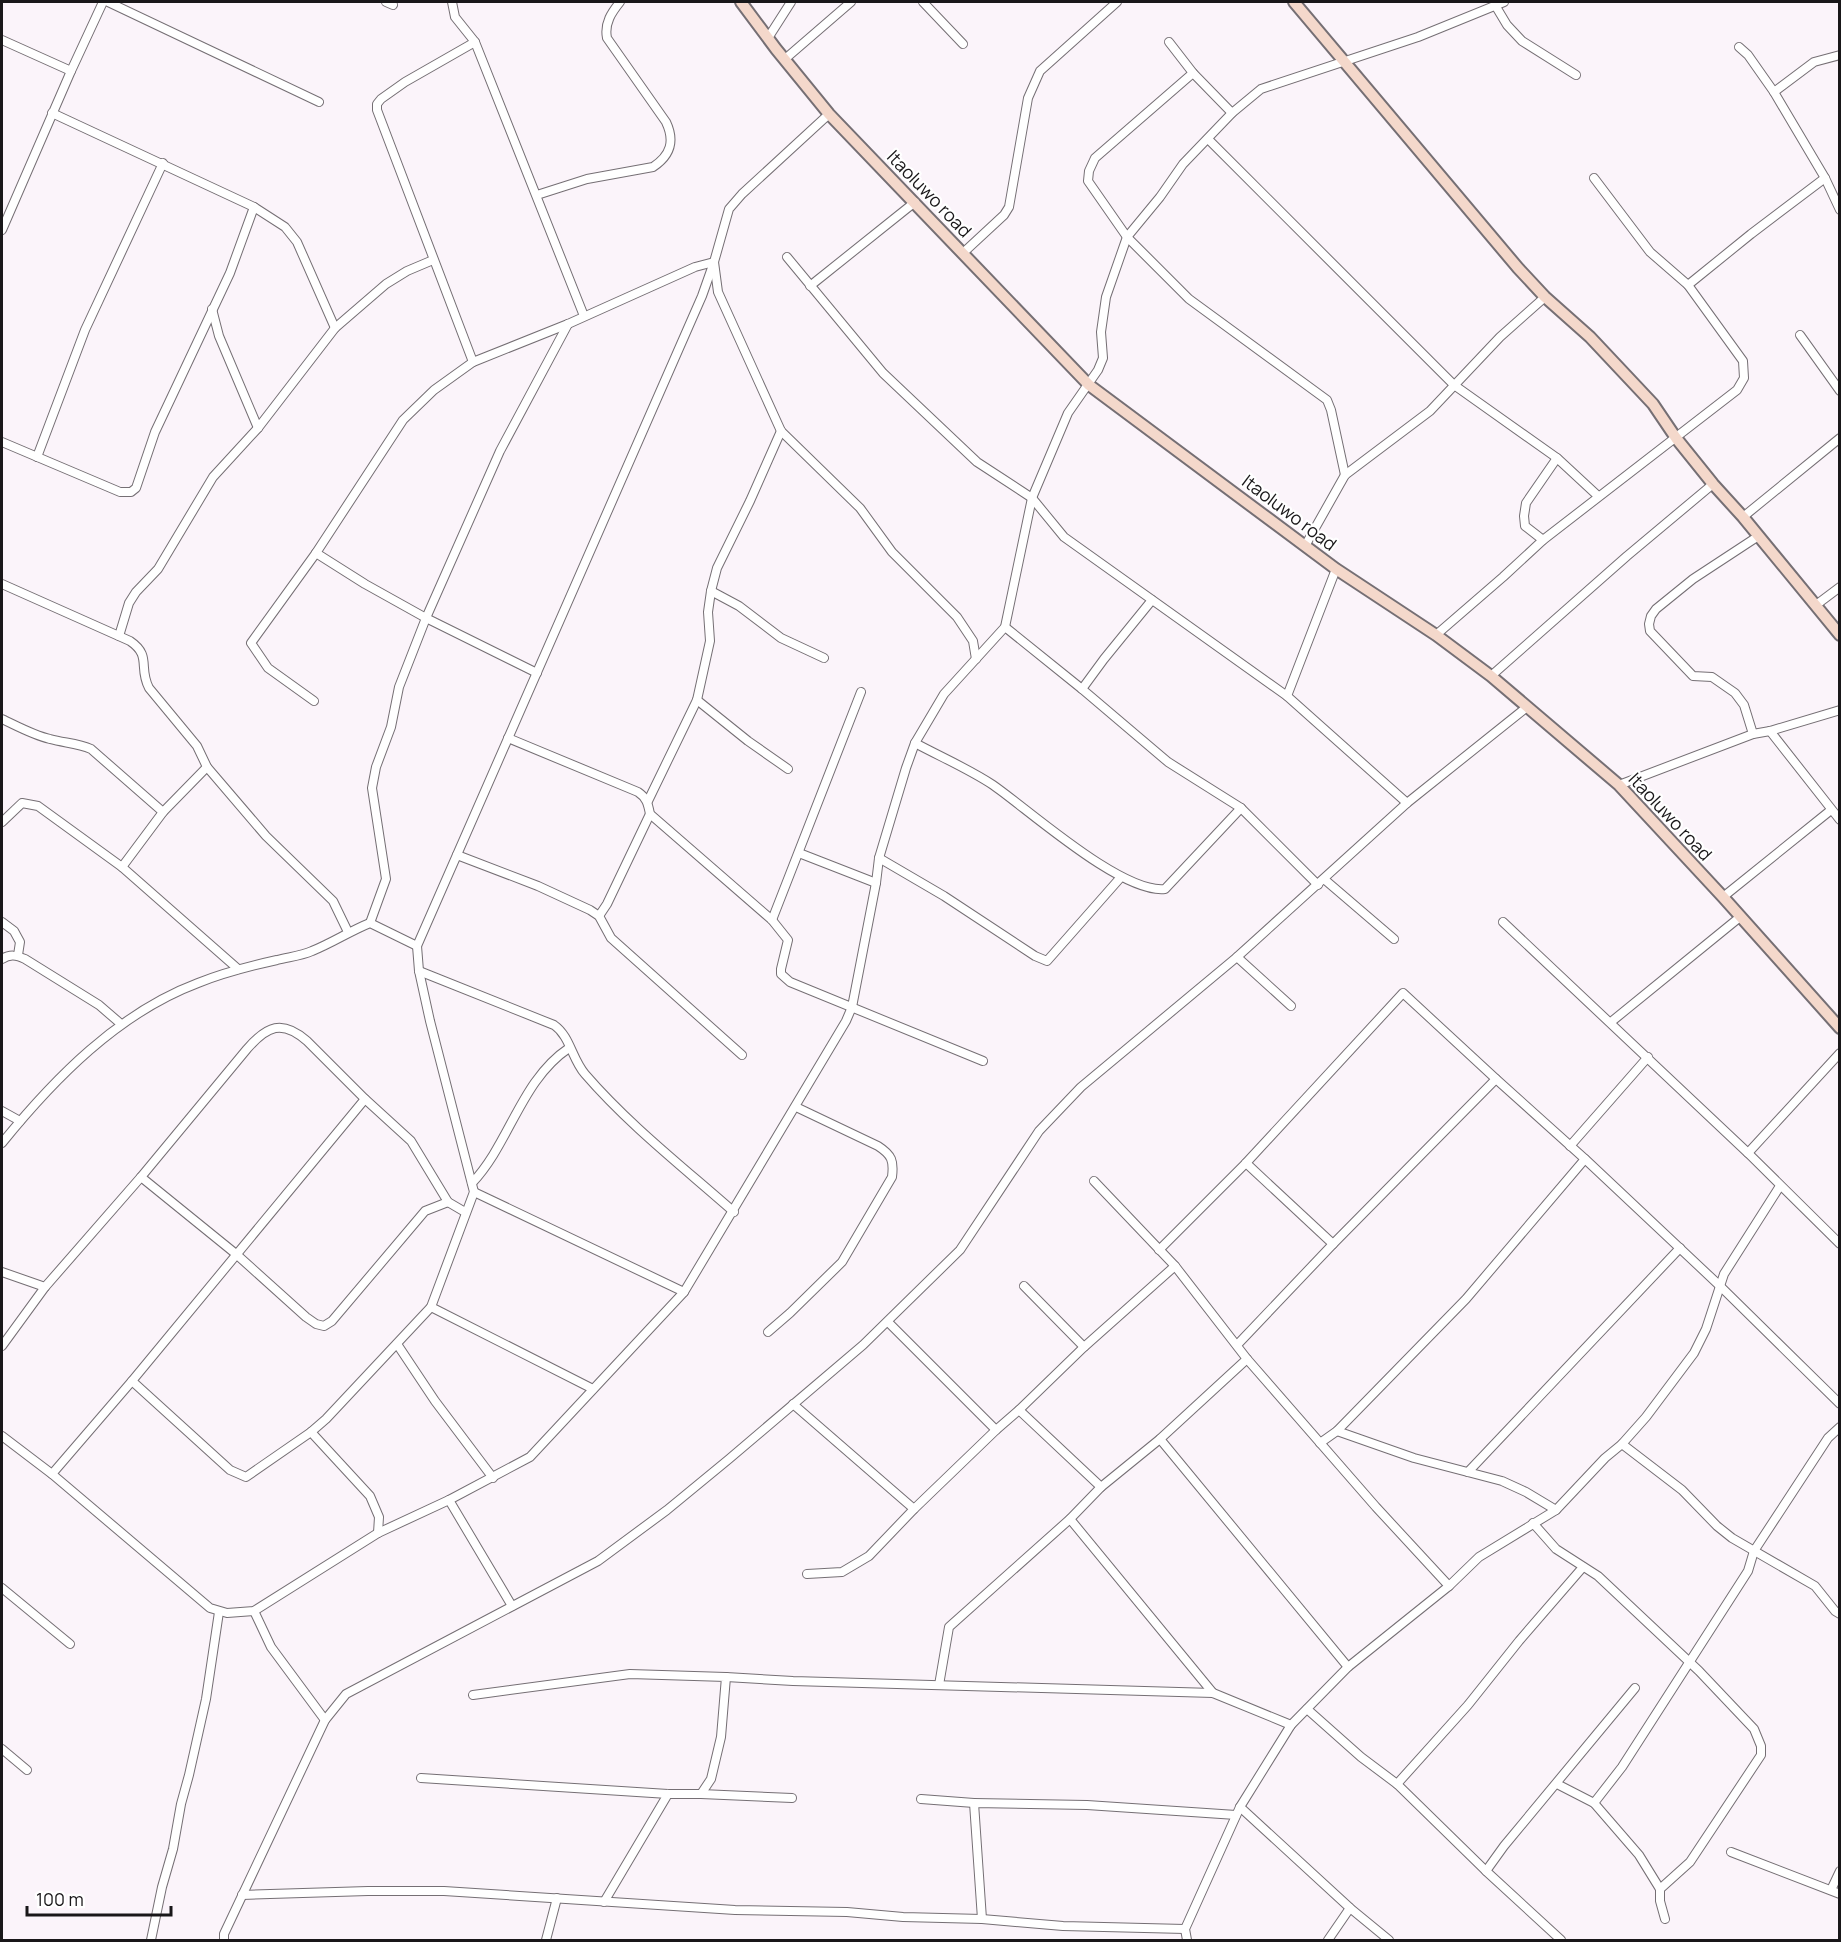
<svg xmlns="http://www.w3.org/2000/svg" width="1841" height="1942" font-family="Manrope,sans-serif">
<rect width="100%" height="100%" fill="#fbf4fa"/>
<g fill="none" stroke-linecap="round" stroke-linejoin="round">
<g stroke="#756f74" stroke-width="10">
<g id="street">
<polyline points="108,2 319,102"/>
<polyline points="386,2 393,5"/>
<polyline points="452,2 455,17 475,42 584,316"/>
<polyline points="923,2 963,44"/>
<polyline points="1495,5 1507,25 1522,41 1576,75"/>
<polyline points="768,38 791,2"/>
<polyline points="2,40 71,71 103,2"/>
<polyline points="1169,42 1193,73 1232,113"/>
<polyline points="1739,47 1748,55 1774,92 1825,178 1840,210"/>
<polyline points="785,59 851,2"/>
<polyline points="1193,73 1095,158 1089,171 1088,181 1127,237 1189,299 1327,400 1331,410 1345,475"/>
<polyline points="1774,92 1814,62 1840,55"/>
<polyline points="52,113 254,207 285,227 297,242 335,328"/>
<polyline points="1208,139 1454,385 1557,458 1598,496"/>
<path d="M537,195L587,179L653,167C671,155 675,141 666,122L607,38C604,23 612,12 620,2"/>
<polyline points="2,230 71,71"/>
<polyline points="963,253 1004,215 1009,207 1028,98 1040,71 1117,2"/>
<polyline points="787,257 883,373 977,462 1032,498 1064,537 1287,696 1336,569"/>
<polyline points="1688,285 1751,234 1825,178"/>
<polyline points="810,286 915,202"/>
<polyline points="212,309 219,336 258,428"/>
<polyline points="1800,335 1840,391"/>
<polyline points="473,362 377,110 377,104 381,99 405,82 475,42"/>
<polyline points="2,442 120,492 131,492 136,488 155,432 230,273 254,207"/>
<polyline points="37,457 85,330 163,163"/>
<polyline points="1743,517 1840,438"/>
<polyline points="1543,540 1525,526 1524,516 1526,503 1557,458"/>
<polyline points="1305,546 1345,475 1430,411 1500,337 1545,297"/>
<polyline points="316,553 365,584 426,618 537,673"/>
<path d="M2,584L130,641C152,656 138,667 149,688L197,746L207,767L266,836L333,901L348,932"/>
<polyline points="711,591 739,606 781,638 824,658"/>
<polyline points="1816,605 1840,587"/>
<polyline points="1005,627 1082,689 1168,762 1241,808 1318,885"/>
<polyline points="1436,635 1503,577 1543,540 1737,390 1744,378 1743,361 1688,285 1650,252 1594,178"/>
<polyline points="119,636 129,603 136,592 158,569 213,477 258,428 335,328 386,284 407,271 433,260"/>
<polyline points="1491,676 1627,556 1713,484"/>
<polyline points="1082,689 1104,659 1152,600"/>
<polyline points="1287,696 1407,803"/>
<polyline points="697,700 748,741 788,769"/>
<polyline points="314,701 268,668 251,643 316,553 403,420 434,390 473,362 568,324 695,267 714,262 718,292 781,431 860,508 892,552 957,617 973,641 976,659"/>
<path d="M2,719C17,726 33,735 50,739C64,743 78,743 91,749L163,812"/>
<polyline points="1770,731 1840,820"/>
<polyline points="1753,734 1744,705 1735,693 1712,677 1693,676 1650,631 1649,624 1651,616 1656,609 1693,579 1757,537"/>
<path d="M508,738L638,792C647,798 648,804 650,814L772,920L788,940L781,969V974L790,982L983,1061"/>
<path d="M915,743C941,757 969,769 993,785C1029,810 1122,894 1165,889L1241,808"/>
<polyline points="1619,785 1753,734 1770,731 1840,710"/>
<polyline points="648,801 697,700 710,641 708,612 711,591 717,568 750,501 781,431"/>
<polyline points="2,822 22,803 38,806 122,867 238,969"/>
<polyline points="799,853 876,883"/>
<polyline points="457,855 538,886 590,910 599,916 611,938 742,1055"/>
<polyline points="879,858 944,896 1035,956 1047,961 1121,877"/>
<polyline points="122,867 163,812 207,767"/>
<polyline points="1324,879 1394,939"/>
<polyline points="1723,897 1831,810"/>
<polyline points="599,916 607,904 650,814"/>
<polyline points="772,920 861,692"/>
<polyline points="2,922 14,931 20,942 18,955"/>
<polyline points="1503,922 1748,1153 1840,1244"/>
<polyline points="370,923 386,879 372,788 376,767 391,727 399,687 426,618 500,451 568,324"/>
<polyline points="1237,957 1291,1006"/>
<path d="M2,959C10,954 16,955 25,959L99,1005L121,1024"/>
<path d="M419,971L554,1025C570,1036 572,1059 585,1074C629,1125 683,1167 734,1212"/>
<polyline points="1611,1022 1740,917"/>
<polyline points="2,1111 20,1121"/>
<path d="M2,1143C54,1079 118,1013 198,983C223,973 250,966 277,960C288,957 301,956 312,951C332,943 350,931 370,923L417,946L702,296L714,262L729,209L742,194L829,114"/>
<polyline points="1570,1146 1648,1057"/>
<polyline points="1748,1153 1840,1053"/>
<polyline points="1246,1163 1333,1244"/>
<polyline points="141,1177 236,1254 306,1317 316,1324 324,1326 332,1321 425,1211 448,1202"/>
<polyline points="1094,1181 1175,1266 1247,1359 1376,1507 1449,1586"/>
<path d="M472,1183C510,1143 521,1080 569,1048"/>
<polyline points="474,1192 684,1292"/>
<polyline points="1159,1250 1246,1163 1403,993 1496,1079 1585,1159 1720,1286 1840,1404"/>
<polyline points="2,1272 45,1287"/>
<polyline points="1024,1286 1084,1347"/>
<polyline points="431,1307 593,1389"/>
<polyline points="888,1322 996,1430 1019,1410 1101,1487 1160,1439 1247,1359"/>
<path d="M768,1332L790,1313L842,1262L892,1177C894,1161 892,1155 878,1146L796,1107"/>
<polyline points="397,1344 435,1401 493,1478"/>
<polyline points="1237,1345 1333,1244 1496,1079"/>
<path d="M2,1346L45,1287L141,1177L247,1049C267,1026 282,1019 307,1041L365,1099L411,1141L448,1202L465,1212"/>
<polyline points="132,1381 230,1470 246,1477 311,1432 326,1419 431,1307 474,1192 430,1021 419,971 417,946"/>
<polyline points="793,1404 914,1509"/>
<polyline points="1019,1410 1084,1347 1175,1266"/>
<polyline points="1337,1431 1414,1458 1502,1481 1526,1492 1556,1510"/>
<polyline points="311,1432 370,1496 379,1517 378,1533"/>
<polyline points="2,1436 52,1474 210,1608 227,1613 254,1611 378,1533 449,1500 530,1457 684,1292 846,1021 852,1007 876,883 879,858 906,768 915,743 944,694 1005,627 1032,498 1068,413 1098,370 1103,358 1101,332 1106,297 1127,237 1160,197 1183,164 1232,113 1261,89 1418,37 1504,2"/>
<polyline points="1160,1439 1348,1667"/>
<polyline points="1320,1443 1337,1431 1466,1299 1585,1159"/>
<polyline points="1622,1444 1682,1490 1717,1526 1732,1538 1815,1586 1835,1611 1840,1614"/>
<polyline points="1468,1472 1680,1248"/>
<polyline points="52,1474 132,1381 365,1099"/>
<polyline points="449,1500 512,1606"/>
<polyline points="1070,1519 1213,1693"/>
<polyline points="1533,1523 1556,1549 1598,1576 1699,1671 1754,1729 1761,1746 1761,1755 1690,1862 1660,1889"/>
<polyline points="807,1574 842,1572 869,1556 914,1509 996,1430"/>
<polyline points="2,1588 70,1644"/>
<polyline points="254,1611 271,1647 325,1720"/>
<polyline points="726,1677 793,1681 1213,1693 1291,1725"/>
<polyline points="939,1685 949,1627 1070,1519 1101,1487"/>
<polyline points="1307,1709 1361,1757 1397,1784 1486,1871 1561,1940"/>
<polyline points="2,1749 27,1770"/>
<polyline points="421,1778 668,1794 701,1794 711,1779 721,1737 726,1677 630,1674 473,1695"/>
<polyline points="1397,1784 1468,1705 1519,1641 1583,1567"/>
<polyline points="1557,1784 1594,1803 1639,1855 1660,1889 1660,1901 1665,1919"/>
<polyline points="701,1794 792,1798"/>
<polyline points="921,1799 974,1803"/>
<polyline points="1594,1803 1622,1767 1748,1571 1754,1551 1828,1438 1840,1427"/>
<polyline points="1240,1807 1350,1908 1389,1940"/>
<polyline points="1731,1852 1840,1894"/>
<polyline points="1486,1871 1504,1846 1635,1688"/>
<polyline points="1831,1890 1840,1871"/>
<polyline points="242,1895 368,1891 444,1891 735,1910 847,1912 903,1917 982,1919 1063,1926 1185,1929"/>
<polyline points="604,1902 668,1794"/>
<polyline points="982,1919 974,1803 1087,1805 1236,1815"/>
<polyline points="151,1940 162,1887 173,1849 181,1804 189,1775 206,1699 219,1612"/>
<polyline points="224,1940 224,1934 325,1720 346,1694 598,1561 667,1510 729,1459 863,1345 960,1250 1039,1131 1081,1087 1237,957 1407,803 1527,707"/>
<polyline points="546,1940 557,1898"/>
<polyline points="1187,1940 1185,1929 1240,1807 1291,1725 1348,1667 1449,1586 1479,1557 1556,1510 1605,1458 1622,1444 1646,1417 1694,1353 1706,1329 1724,1274 1780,1186"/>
<polyline points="1328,1940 1350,1908"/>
</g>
</g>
<g stroke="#756f74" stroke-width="14">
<g id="secondary">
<polyline points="741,2 776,49 829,114 1089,385 1336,569 1436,635 1491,676 1619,785 1723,897 1840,1028"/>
<polyline points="1294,2 1518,268 1545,297 1590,337 1653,404 1676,438 1713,484 1743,517 1840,635"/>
</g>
</g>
<use href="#street" stroke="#fff" stroke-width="8"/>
<use href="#secondary" stroke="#f4d8cb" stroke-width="10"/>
</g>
<g text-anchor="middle" stroke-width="4.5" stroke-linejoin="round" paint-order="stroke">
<g font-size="18" fill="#191719" stroke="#fff">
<text transform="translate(929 194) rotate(46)" y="6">Itaoluwo road</text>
<text transform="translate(1289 513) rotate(37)" y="6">Itaoluwo road</text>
<text transform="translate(1670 817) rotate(47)" y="6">Itaoluwo road</text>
</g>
</g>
<rect width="1841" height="1942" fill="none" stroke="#191719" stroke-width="6"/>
<path d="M27 1906v9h144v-9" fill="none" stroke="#191719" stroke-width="3"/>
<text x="36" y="1906" font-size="18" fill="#191719" stroke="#ffffff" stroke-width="4.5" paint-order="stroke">100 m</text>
</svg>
